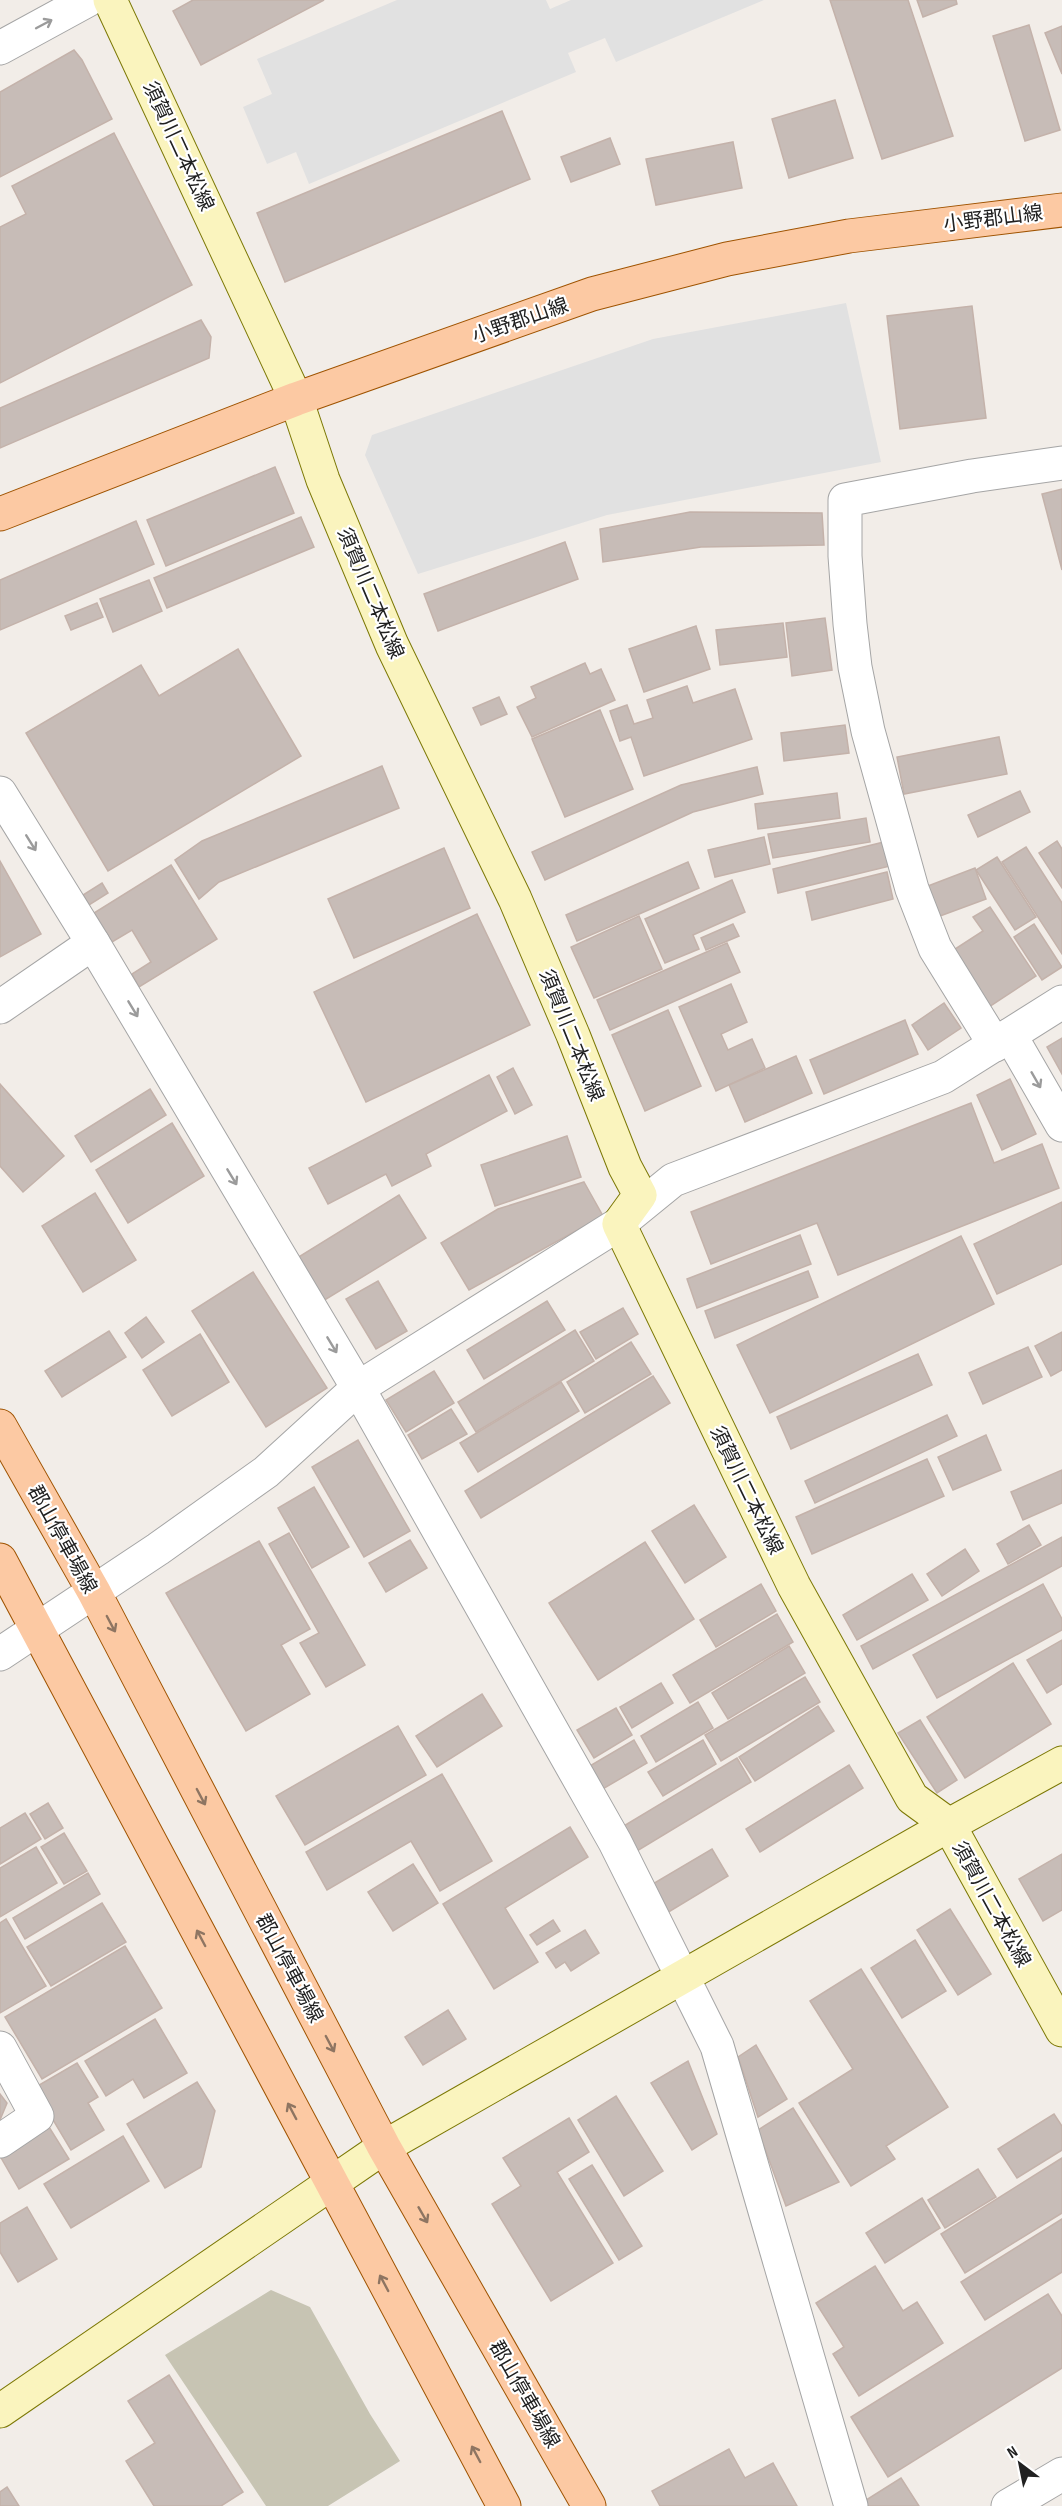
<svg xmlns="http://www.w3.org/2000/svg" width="1062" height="2506" font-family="'Sofia Sans Condensed','Noto Sans JP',sans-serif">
<rect width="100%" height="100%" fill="#f2ede8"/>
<polygon fill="#c7c4b3" points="271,2290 310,2307 370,2414 400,2461 328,2506 266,2506 165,2355"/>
<g fill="#e1e1e1">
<polygon points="397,0 546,0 550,9 571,0 764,0 616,62 605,38 568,53 576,72 309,184 296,152 267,164 243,107 272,94 257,59"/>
<polygon points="846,303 881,462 607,515 418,574 365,455 372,435 653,339"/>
</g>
<g fill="#c7bcb7" stroke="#c4b2aa" stroke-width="1.5">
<polygon points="193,0 324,0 201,65 173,11"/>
<polygon points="830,0 908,0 953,136 882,159"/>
<polygon points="917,0 956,0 957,4 923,17"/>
<polygon points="1029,25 1060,130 1025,141 993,36"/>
<polygon points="1062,26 1062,74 1045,33"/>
<polygon points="74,50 82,60 112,119 0,177 0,92"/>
<polygon points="835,100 853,158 789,178 772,119"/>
<polygon points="502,111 530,179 285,282 257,213"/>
<polygon points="114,133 192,285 0,383 0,227 26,214 12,186"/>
<polygon points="610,138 620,164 571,182 561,157"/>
<polygon points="733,142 742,188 656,205 646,159"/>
<polygon points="972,306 986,418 900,429 887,316"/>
<polygon points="201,320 211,337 209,358 0,448 0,408"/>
<polygon points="275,467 294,513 166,566 147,520"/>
<polygon points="1062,489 1062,570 1042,494"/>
<polygon points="690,512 822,513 824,545 701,547 603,562 600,529"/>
<polygon points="301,517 314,547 167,608 154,578"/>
<polygon points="136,521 154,564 0,630 0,580"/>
<polygon points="565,542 578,579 438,631 424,594"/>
<polygon points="149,580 162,611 113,632 100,599"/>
<polygon points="97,603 103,617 71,630 65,616"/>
<polygon points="825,618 832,670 792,676 786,623"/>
<polygon points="783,623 787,657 720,665 716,630"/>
<polygon points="696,626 710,669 644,692 629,649"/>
<polygon points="238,649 301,756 108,871 26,733 141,665 159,696"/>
<polygon points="585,663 590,674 601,669 615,700 532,737 517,707 536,698 531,687"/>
<polygon points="687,686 693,703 735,689 752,739 644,776 631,737 620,741 610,711 627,705 634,724 653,718 647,700"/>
<polygon points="499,697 507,714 481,725 473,708"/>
<polygon points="600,710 633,789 565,817 532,739"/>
<polygon points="845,725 849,753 784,761 781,733"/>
<polygon points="999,737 1007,774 904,794 897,757"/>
<polygon points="382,766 399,808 219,882 199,899 175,860 202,841"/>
<polygon points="757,767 763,794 693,812 545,880 532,852 681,785"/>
<polygon points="1020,791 1030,812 978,837 968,815"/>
<polygon points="837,793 840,818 758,829 755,804"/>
<polygon points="866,818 870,842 773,858 768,834"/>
<polygon points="764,837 770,864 715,877 708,850"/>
<polygon points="1057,841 1062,849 1062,888 1039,853"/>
<polygon points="884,842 890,866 778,893 773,869"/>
<polygon points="1026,847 1062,903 1062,954 1002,862"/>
<polygon points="444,848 470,908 354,958 328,899"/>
<polygon points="997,857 1036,917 1015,930 976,870"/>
<polygon points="0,861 41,934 0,957"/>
<polygon points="688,862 699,888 577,941 566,915"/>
<polygon points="171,865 217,939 139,987 132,974 151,962 132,930 112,942 94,913"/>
<polygon points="975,868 986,899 940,916 928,886"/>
<polygon points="887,872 893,899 812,920 806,892"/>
<polygon points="732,880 745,912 693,935 699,949 665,963 645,919"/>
<polygon points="102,883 108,893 89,905 83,895"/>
<polygon points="990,907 1036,976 989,1007 952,951 983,931 973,917"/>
<polygon points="477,914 530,1025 366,1102 314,992"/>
<polygon points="639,916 662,969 594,998 571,947"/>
<polygon points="733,924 739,936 706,950 701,938"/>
<polygon points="1034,924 1062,967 1042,980 1014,937"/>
<polygon points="727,943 740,972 610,1030 597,1000"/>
<polygon points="731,984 747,1022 721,1034 728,1050 752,1039 765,1068 716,1091 679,1007"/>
<polygon points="944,1003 961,1028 928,1050 912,1025"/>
<polygon points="668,1010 701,1086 645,1111 612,1035"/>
<polygon points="905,1020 918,1054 824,1094 810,1060"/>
<polygon points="1062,1038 1062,1074 1047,1047"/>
<polygon points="796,1056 812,1093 745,1122 729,1085"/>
<polygon points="513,1068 532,1105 515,1114 497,1077"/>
<polygon points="489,1075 507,1111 426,1154 431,1166 392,1186 386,1174 328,1204 309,1168"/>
<polygon points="1010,1079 1036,1134 1002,1150 977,1095"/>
<polygon points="0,1084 64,1156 23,1192 0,1166"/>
<polygon points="150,1089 166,1115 91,1162 75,1136"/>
<polygon points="971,1103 994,1163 1042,1144 1059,1188 838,1275 817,1223 711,1264 691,1212"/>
<polygon points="172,1123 204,1176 128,1223 96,1170"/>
<polygon points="567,1136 581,1177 495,1206 481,1165"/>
<polygon points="584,1182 603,1216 469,1290 441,1243 498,1209"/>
<polygon points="95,1193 136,1260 83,1292 42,1226"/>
<polygon points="399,1195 426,1238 323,1301 297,1258"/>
<polygon points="1062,1202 1062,1264 997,1294 974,1244"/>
<polygon points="800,1235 811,1264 697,1308 687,1279"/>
<polygon points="961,1236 994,1304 770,1413 737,1345"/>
<polygon points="808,1271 818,1297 715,1338 705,1311"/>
<polygon points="253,1272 327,1388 266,1427 192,1311"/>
<polygon points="378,1281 407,1331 376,1349 346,1299"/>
<polygon points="547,1301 565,1330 484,1379 467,1350"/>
<polygon points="623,1308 638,1334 596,1359 580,1332"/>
<polygon points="146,1317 164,1342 142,1358 125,1333"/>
<polygon points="575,1330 594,1361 476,1432 458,1402"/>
<polygon points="109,1331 126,1357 62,1397 45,1371"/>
<polygon points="1062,1332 1062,1370 1051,1376 1035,1346"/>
<polygon points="200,1334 229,1382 172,1416 143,1370"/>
<polygon points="631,1342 651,1374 585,1413 567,1382"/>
<polygon points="1028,1347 1042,1377 983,1404 969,1373"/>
<polygon points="918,1354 932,1385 791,1449 777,1417"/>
<polygon points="434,1371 454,1403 406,1432 386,1400"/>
<polygon points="653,1376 670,1403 481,1518 465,1491"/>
<polygon points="561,1382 579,1411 478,1472 460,1443"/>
<polygon points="451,1409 467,1434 422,1459 408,1435"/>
<polygon points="947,1415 957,1436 815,1503 805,1481"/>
<polygon points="986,1435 1001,1470 953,1490 938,1457"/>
<polygon points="358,1440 410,1531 364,1557 312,1467"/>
<polygon points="927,1459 944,1496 812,1554 796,1517"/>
<polygon points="1062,1470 1062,1503 1023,1520 1011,1492"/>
<polygon points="314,1487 349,1547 312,1568 278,1508"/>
<polygon points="694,1505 726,1557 685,1583 652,1531"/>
<polygon points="1029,1525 1041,1545 1008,1564 997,1544"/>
<polygon points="289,1533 365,1665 326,1687 300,1643 319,1633 269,1544"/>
<polygon points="1062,1537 1062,1566 873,1669 861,1646"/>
<polygon points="410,1540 427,1568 386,1592 369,1563"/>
<polygon points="259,1541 310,1629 281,1645 310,1694 246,1731 166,1593"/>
<polygon points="645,1542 694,1619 598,1680 549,1603"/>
<polygon points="965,1549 979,1571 942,1596 927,1574"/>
<polygon points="912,1574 928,1600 857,1640 843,1615"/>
<polygon points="761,1584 776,1611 716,1647 700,1620"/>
<polygon points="1043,1584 1062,1619 1062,1630 937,1698 913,1655"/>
<polygon points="777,1614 793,1642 690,1703 673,1675"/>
<polygon points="1062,1640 1062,1684 1047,1693 1027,1660"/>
<polygon points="789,1646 805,1673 728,1719 712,1693"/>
<polygon points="1013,1663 1051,1724 965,1778 927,1717"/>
<polygon points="805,1677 820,1702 721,1761 705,1735"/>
<polygon points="661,1683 673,1703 632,1728 620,1707"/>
<polygon points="482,1694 502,1726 437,1767 416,1736"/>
<polygon points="698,1702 713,1728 656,1762 641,1736"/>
<polygon points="818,1706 834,1731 755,1781 739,1757"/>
<polygon points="616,1708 632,1735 594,1758 577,1730"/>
<polygon points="920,1720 957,1780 937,1793 898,1733"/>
<polygon points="398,1726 426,1775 305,1845 276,1796"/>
<polygon points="634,1740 647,1763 601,1790 588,1767"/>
<polygon points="703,1740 716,1764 663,1796 648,1772"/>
<polygon points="737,1758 751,1782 637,1851 622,1827"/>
<polygon points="849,1765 863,1788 760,1852 746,1829"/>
<polygon points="442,1774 492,1861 440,1891 411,1841 327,1890 306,1852"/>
<polygon points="48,1803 63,1828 45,1839 30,1814"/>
<polygon points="25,1813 41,1839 0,1864 0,1828"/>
<polygon points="570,1827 588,1857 505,1908 538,1962 494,1989 443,1904"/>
<polygon points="64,1833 87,1871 64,1884 41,1847"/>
<polygon points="36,1847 57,1883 0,1917 0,1868"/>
<polygon points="712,1849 728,1876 667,1913 651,1885"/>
<polygon points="1062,1854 1062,1910 1043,1921 1019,1879"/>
<polygon points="413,1864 438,1903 393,1931 368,1892"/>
<polygon points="88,1873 100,1894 25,1939 13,1918"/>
<polygon points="102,1903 126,1942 51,1986 27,1947"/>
<polygon points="950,1909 991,1974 958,1995 917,1930"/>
<polygon points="6,1919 46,1986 0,2013 0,1923"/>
<polygon points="553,1920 560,1931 537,1945 530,1935"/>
<polygon points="585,1930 599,1953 571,1971 565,1962 556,1968 546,1953"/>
<polygon points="915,1940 946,1991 902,2018 871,1968"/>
<polygon points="125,1946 162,2008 42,2079 5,2017"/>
<polygon points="861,1969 948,2107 886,2146 895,2159 851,2186 799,2103 853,2069 810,2001"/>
<polygon points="448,2010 466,2039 423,2065 405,2037"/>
<polygon points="155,2019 187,2073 144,2098 133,2079 106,2096 85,2061"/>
<polygon points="756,2045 787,2099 758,2117 738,2057"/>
<polygon points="688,2061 717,2134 692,2150 651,2083"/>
<polygon points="77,2063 98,2097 88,2103 104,2130 71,2150 34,2088"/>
<polygon points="197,2082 215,2111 201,2167 165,2188 127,2124"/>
<polygon points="0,2094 7,2103 0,2120"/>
<polygon points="616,2096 663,2171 624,2196 578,2120"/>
<polygon points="793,2108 839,2182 786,2206 758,2130"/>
<polygon points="1054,2114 1062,2126 1062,2150 1017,2178 998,2149"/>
<polygon points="569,2118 589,2152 557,2172 613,2263 551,2301 492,2204 521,2186 503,2158"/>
<polygon points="49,2127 69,2159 19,2189 0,2156"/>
<polygon points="123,2136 149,2181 71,2228 44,2184"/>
<polygon points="1062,2158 1062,2213 965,2273 941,2234"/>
<polygon points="592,2165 642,2246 619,2260 569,2179"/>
<polygon points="978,2169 996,2197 945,2228 928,2200"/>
<polygon points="922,2198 940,2228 885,2263 866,2233"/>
<polygon points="27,2207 57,2259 18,2282 0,2252 0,2223"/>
<polygon points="1062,2219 1062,2272 985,2320 961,2282"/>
<polygon points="875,2266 903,2311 917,2302 943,2343 859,2396 833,2354 844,2347 816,2303"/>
<polygon points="1048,2294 1062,2316 1062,2368 888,2477 851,2417"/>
<polygon points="169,2375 243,2492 221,2506 154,2506 126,2461 155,2443 128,2401"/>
<polygon points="729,2449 745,2478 773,2463 797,2506 660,2506 652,2491"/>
<polygon points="901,2478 919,2506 866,2506 863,2502"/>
<polygon points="7,2487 19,2506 0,2506 0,2492"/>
</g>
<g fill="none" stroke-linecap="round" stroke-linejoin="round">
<g stroke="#a5a5a5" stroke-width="35">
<g id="street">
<polyline points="0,48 88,0"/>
<polyline points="0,793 93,943 358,1388 615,1842 717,2046 851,2506"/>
<polyline points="0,1007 93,943"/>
<polyline points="1010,1035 1062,1125"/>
<polyline points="995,1045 935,948 912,889 868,731 855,667 850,624 845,556 845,500 972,476 1062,463"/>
<polyline points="0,1654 158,1549 266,1472 358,1388 619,1224 673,1180 943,1077 1062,1002"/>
<polyline points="0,2048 37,2116 0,2141"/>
<polyline points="1008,2506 1062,2474"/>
</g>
</g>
<g stroke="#7c7805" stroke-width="35">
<g id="secondary">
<polyline points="110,0 296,399 323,480 392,645 515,899 573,1035 625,1167 640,1195 619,1224 794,1586 912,1798 949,1825 1062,2030"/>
<polyline points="0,2411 384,2147 949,1825 1062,1763"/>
</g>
</g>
<g stroke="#9f5300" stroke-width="35">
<g id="primary">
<polyline points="0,514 296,399 592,294 727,259 849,236 1062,210"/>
<polyline points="0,1426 94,1592 384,2147 589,2506"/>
<polyline points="0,1560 504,2506"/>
</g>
</g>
<use href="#street" stroke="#fff" stroke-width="33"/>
<use href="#secondary" stroke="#faf4be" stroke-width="33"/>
<use href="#primary" stroke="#fcc9a3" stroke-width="33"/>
</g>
<defs><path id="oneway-shaft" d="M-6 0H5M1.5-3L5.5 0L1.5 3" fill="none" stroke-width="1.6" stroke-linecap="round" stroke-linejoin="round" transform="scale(1.5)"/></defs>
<g stroke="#9b9b9b">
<use href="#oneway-shaft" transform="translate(44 24) rotate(-28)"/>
<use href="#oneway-shaft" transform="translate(31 843) rotate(58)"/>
<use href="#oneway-shaft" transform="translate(133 1009) rotate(59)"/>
<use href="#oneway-shaft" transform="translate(1036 1080) rotate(60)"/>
<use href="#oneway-shaft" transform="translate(232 1177) rotate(59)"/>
<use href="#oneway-shaft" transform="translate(332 1345) rotate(59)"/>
</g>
<g stroke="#8e7562">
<use href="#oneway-shaft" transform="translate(111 1624) rotate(62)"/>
<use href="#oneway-shaft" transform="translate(201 1797) rotate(62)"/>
<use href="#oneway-shaft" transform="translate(201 1938) rotate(-118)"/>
<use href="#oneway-shaft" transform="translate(330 2044) rotate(62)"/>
<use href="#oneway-shaft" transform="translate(292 2111) rotate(-118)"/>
<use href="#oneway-shaft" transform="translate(423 2215) rotate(60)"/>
<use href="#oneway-shaft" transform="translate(384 2283) rotate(-118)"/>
<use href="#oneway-shaft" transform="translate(476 2454) rotate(-118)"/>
</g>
<g text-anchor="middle" stroke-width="4.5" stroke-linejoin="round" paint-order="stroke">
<g font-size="20" fill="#212121" stroke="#fff">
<text transform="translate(179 146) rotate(65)" y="7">須賀川二本松線</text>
<text transform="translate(993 218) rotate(-7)" y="7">小野郡山線</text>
<text transform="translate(520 320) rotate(-19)" y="7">小野郡山線</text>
<text transform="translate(371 593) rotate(67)" y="7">須賀川二本松線</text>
<text transform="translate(572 1035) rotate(68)" y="7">須賀川二本松線</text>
<text transform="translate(747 1490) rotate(64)" y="7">須賀川二本松線</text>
<text transform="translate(63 1539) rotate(61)" y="7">郡山停車場線</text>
<text transform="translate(992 1904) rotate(61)" y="7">須賀川二本松線</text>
<text transform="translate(290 1968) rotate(62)" y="7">郡山停車場線</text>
<text transform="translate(525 2394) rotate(60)" y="7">郡山停車場線</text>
</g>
</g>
<g transform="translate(1020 2464) rotate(328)" stroke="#ffffff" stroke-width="4.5" paint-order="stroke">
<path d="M0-4.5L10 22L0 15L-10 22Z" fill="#212121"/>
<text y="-9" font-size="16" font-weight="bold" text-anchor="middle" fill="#212121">N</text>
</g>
</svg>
